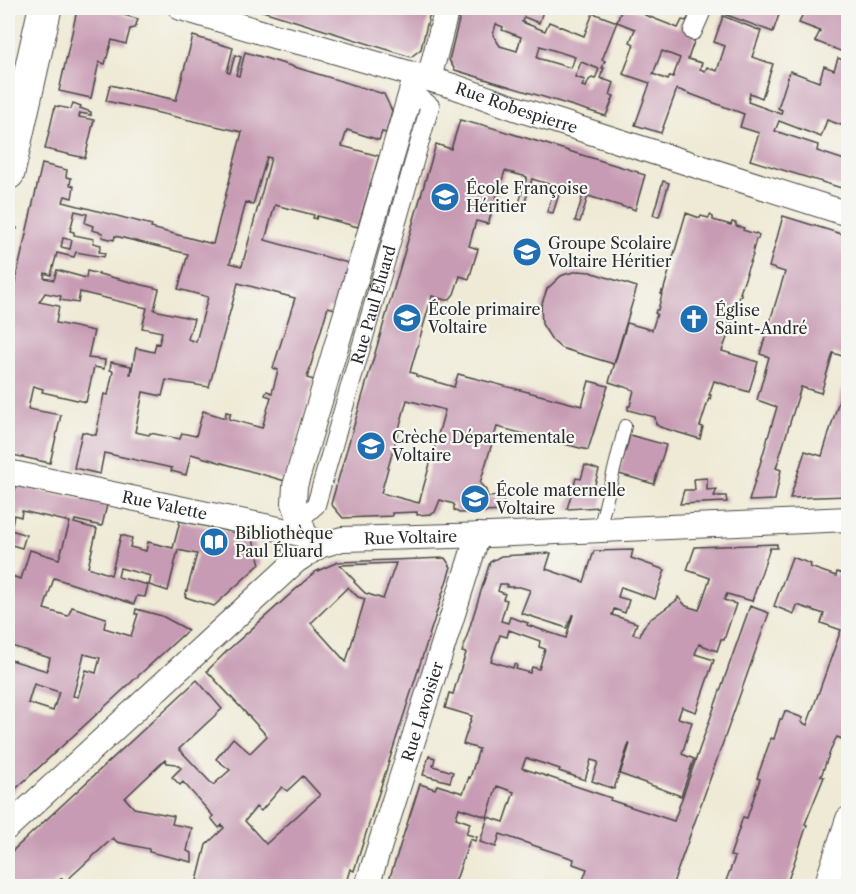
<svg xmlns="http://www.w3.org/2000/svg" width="856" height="894" font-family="'Libre Caslon Text',serif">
<rect width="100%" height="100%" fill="#f6f6f2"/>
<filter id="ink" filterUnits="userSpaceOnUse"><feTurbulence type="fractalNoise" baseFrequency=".0167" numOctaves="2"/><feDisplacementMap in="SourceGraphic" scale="12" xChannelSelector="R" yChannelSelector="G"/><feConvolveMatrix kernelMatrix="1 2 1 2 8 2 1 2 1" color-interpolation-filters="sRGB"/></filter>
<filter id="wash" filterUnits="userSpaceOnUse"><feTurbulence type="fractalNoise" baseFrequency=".008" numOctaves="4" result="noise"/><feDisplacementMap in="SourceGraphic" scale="24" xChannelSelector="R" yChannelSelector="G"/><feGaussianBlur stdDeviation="1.35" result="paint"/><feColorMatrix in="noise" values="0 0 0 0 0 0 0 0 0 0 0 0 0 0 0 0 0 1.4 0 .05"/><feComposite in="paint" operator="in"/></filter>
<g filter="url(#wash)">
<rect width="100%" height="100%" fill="#efead5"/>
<g id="blocks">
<g fill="#c79bb3" fill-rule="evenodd">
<polygon points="8,8 12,8 8,22"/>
<polygon points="81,8 100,8 138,19 135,28 130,29 126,44 112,40 105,64 99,62 91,98 59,91 77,10"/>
<polygon points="253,8 431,8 421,49 411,57"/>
<path d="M462,8H532L543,11L539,23L524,17L522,22L545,31L549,22L584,36L593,13L617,22L602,60L605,61L602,68H604L600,78L614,83L610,95L614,96L606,116L455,70L449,60ZM496,24L503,27L502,30L521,37L517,51L500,46L493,35ZM540,46L575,57L571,68L537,58ZM581,62L599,69L595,79L592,78L589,80L586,87L582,86L585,80L575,77Z"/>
<path d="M622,8H627L646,14L645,15L678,28L682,20L686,21L688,18L692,20L696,36L688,59L702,63L700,69L705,71L707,67L717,71L725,46L714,42L723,16L761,31L752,57L773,64L762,98L750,93L748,102L781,114L782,110L778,108L790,71L819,82L824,66L834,70L838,58L848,62V81L845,92L848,94V139L844,137L847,127L827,120L821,137L779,121L775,131L818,145L817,151L848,161V190L750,160L759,133L740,127L744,114L677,89L661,133L635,125L650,83L623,74L634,44L630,42L635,29L617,22ZM662,51L680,58L673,77L670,76L668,80L653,74Z"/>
<polygon points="726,8 777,8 781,9 773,32 724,14"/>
<polygon points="805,8 848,8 848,54 815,41 820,31 799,23"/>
<path d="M193,36L233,48L227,72L230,73L235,55L241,57L236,75L239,76L245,52L384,94L392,111L386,133L382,132L379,140L347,130L342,146L379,156L358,227L317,216L316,219L313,218L314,215L275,205L265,240L348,263L335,309L328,307L307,378L314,380L285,481L191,454L186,475L171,471L172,468L104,453L100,474L74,468L82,432L96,435L104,394L108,395L113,371L110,370L111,362L131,366L130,374H131L136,348L154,352L156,343L159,344L162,332L142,328L147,308L80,292L78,303L60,300L61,296L45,293L39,302L59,306L56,323L94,331L88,358L105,360L104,369L94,367L86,402L42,392L43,389L33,386L28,409L61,415L50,463L8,454V322L9,314L8,313L42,164L67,170L66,177L71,178L70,185L74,186L72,198L65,196L63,202L152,225L151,228L213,244L242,132L106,101L110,85L176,100ZM267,157L271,158L242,266L230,263L246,202L253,205ZM75,211L87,214L85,223L93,226L92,230L103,233L102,237L114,240L115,236L188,254L178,289L208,297L196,342L188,339L194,319L154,310L159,289L87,271L86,278L57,270L54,280L44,278L45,273L51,275L57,253L74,257L76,252L104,257L105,253L99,252L101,245L93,243L94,239L74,235V232L70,231ZM63,238L72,240L70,249L61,247ZM238,283L295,298L273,368L278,370L272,393L267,391L265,395L271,397L262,428L229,419L231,413L226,412L225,418L203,411L196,436L182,433L180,439L150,433L149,435L135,432L143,392L162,396L166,380L209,387Z"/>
<polygon points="73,103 81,106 80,108 91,112 91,115 80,113 79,117 94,120 85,158 45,149 55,106 71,109"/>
<path d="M460,120L479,125L480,124L638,172V173L645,175L635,210L628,207L627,208L588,196L580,222L575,221L583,195L561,188L553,213L547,212L555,186L532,179L524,205L519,203L527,177L505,171L488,224L476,221L469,246L478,249L469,279L460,276L454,294L449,300H445L432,296L410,372L416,374V376L454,387L458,374L582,406L589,381L608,386L588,450L497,427L480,483L486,490L488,497L503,496L504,511L459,513L454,510V504L440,500L435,512L432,514L417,515V512L392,513V516L343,518L331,504L436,144L451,149ZM407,400L445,410L419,503L381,493Z"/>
<polygon points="663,181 669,183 659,217 653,215"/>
<polygon points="686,213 700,218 701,216 709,218 710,215 713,217 713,220 731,225 732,222 736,223 736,226 744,228 743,230 755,234 756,233 759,235 758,239 756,239 752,254 753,255 746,273 747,273 740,293 741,293 741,296 739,296 734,312 735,313 735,316 734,315 729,332 730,332 729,335 728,335 722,351 758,362 749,392 714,381 709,395 711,395 710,399 709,398 700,426 703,427 700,439 660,427 656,424 655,417 628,410 628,406 630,406 634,390 609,382 627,323 652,330 657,314 655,313 656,310 658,310 662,294 661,294 662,291 663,292"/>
<polygon points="783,216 848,236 848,358 833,353 821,393 801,387 776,468 781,470 775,500 749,501 777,407 757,400 769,357 760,354 785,272 769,267"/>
<polygon points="578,271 590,272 637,287 614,364 561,348 552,340 542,324 541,306 547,289 561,276 566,274"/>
<polygon points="848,371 848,496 790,498 805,451 822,456"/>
<polygon points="630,435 666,445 654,484 619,474"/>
<polygon points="585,465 599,470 593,491 604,493 600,507 567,509 576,478 581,479"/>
<polygon points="707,478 707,490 717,489 714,496 726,496 727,502 680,504 684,490 695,490 694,479"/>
<path d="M16,486L107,505L102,526L75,520L74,523L97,529L88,567L111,575L121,535L132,538L130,547L146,551L148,542L173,548L180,521L252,536L260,564L214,606L185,597L197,554L178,550L168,591L149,585L151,576L120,568L118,577L148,585L145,597L137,596L134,604L54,578L44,609L68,616L72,607L106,618L104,628L131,636L138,614H135L136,609L162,616L188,630L8,796V659L47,671L50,658L8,645V626L10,616L8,615V575L21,579L30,550L59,559L70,522L22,511L21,517L14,515L11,530L26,535L22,548L8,544V498L13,499ZM84,654L100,658L96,673L86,670L78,697L73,696ZM34,684L59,692L53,711L28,703Z"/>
<path d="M777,544V548H770L752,601L727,594L724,600L736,604L724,640L721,639L717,651L699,644L695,654L714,660L696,712L682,707L678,718L692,722L682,754L694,759L681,796L620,774L630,744L629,743L614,789L592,781L598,762L591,760L585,780L559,771L560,769L526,758L522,768L611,798L610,800L674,821L750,606L769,613L672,886H581L587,869L573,864L574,859L500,834L496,847L480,842L488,817L504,822L514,792L497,786L487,817L459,808L456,818L470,823L466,834L477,837L475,841L470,839L454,886H387L420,784L435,789L437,785L463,793L469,777L470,778L479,749L463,744L472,716L445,708L449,693L453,694L459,674L466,653L462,652L490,562L501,556L551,553L546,569L584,582L594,551L633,550L631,558L665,570L655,599L621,587L618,597L629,600L625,613L614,609L612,615L637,623L633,634L640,636L642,629L648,621L677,600L678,597L686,606L699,610L710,578L687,570L695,547ZM500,584H507V587H520L530,590L521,613L567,628L572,615H573L566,638L527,625L528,623L510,617L508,623L501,621L507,600L503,599L505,594L498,591ZM509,630L540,641L539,647L545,649L539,669L532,667L530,673L516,669L517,665L514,664L513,668L491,661L500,635L507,637Z"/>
<polygon points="792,557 811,564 810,567 836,576 837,572 848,576 848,720 842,739 837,737 833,744 821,776 824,777 805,824 807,825 786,886 724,886 735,857 730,856 743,817 747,818 760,779 757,778 771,738 774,739 780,719 782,719 785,711 803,718 801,722 807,725 841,630 821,623 824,614 797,605 794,614 774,606"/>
<path d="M445,558L451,567L354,871L350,869L345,886H222L197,881L206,845L224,828L222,825L219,828L211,818L213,816L183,782L180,785L172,777L181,768L176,764L167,763L165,760L125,798L134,808L174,816L172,824L192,828L187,851L192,853V862L149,852V849L117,842L113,838L65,882L62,878L52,886H8V855L197,680L222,709L179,749L213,785L230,770L216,759L233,738L250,753L267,736L207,671L228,650L315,572L338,562ZM396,563L383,599L365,593L354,582L355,581L340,565ZM348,587L358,597L365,599L346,662L311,623ZM303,776L320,795L266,844L245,821L256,807L261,811L282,787L287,791Z"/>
<polygon points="429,756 435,758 433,766 453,772 450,782 423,775"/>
</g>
</g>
</g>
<g filter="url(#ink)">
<use href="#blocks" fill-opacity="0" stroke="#484844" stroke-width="1.5"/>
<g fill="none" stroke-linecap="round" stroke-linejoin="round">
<g stroke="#484844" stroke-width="14">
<polyline id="service" points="599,530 625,426"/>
</g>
<g stroke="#484844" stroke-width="20">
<g id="pedestrian">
<polyline points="693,31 703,8"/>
<path id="s1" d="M299,520L316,505L430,106L412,91"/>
</g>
</g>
<g stroke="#484844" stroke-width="26">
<g id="minor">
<path id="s2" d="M181,8L277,37L316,46L453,86L515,108L848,214"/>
<polyline points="429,79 447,8"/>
<path id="s3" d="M8,472L274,528L305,535L315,542"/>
<polyline points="305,535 294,503 295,486 416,75"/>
<path id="s4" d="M8,827L296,561L319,546L342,539L490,535L848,519"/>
<path id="s5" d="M367,886L478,535"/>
<polyline points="826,886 848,819"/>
</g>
</g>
<g stroke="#484844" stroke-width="35">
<polyline id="primary" points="8,173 45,8"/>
</g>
<polyline stroke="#484844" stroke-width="4" stroke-dasharray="4.5 4.5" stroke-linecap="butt" points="9,256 16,227"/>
<use href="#service" stroke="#fff" stroke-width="12"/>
<use href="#pedestrian" stroke="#fff" stroke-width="18"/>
<use href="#minor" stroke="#fff" stroke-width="24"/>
<use href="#primary" stroke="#fff" stroke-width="33"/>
</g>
</g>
<defs>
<g id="school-disc" transform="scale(1.5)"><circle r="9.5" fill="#1f6fb2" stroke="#f6f6f2"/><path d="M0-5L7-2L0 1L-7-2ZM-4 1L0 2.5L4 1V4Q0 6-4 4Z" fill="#fff"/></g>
<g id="church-disc" transform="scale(1.5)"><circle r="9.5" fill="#1f6fb2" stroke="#f6f6f2"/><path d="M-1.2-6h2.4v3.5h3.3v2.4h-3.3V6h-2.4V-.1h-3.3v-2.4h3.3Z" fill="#fff"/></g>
<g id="library-disc" transform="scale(1.5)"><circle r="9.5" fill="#1f6fb2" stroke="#f6f6f2"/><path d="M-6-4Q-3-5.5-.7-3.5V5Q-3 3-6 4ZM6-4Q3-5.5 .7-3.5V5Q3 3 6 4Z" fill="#fff"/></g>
</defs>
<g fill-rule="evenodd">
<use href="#school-disc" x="445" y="197"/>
<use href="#school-disc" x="527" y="252"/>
<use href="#school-disc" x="407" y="318"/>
<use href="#church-disc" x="694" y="319"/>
<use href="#school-disc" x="371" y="446"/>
<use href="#school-disc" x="475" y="499"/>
<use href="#library-disc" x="214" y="542"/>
</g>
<g text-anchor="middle" stroke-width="4.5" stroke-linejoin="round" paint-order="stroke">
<g font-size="16" fill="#2b2b2b" stroke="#f6f6f2">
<text dy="6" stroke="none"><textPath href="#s2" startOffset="350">Rue Robespierre</textPath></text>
<text dy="6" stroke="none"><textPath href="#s1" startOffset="231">Rue Paul Éluard</textPath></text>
<text dy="6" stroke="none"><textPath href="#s3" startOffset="160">Rue Valette</textPath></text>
<text dy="6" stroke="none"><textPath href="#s4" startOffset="512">Rue Voltaire</textPath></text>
<text dy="6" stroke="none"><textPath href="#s5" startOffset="183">Rue Lavoisier</textPath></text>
</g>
<g font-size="16" fill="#2b2b2b" stroke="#f6f6f2" text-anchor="start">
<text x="466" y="194">École Françoise<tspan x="466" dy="18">Héritier</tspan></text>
<text x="548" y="249">Groupe Scolaire<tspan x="548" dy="18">Voltaire Héritier</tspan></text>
<text x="428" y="315">École primaire<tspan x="428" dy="18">Voltaire</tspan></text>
<text x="715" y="316">Église<tspan x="715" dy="18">Saint-André</tspan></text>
<text x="392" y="443">Crèche Départementale<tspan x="392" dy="18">Voltaire</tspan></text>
<text x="496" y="496">École maternelle<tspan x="496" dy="18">Voltaire</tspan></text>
<text x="235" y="539">Bibliothèque<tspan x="235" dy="18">Paul Éluard</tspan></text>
</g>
</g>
<rect width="856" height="894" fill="none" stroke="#f6f6f2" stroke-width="30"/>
</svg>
